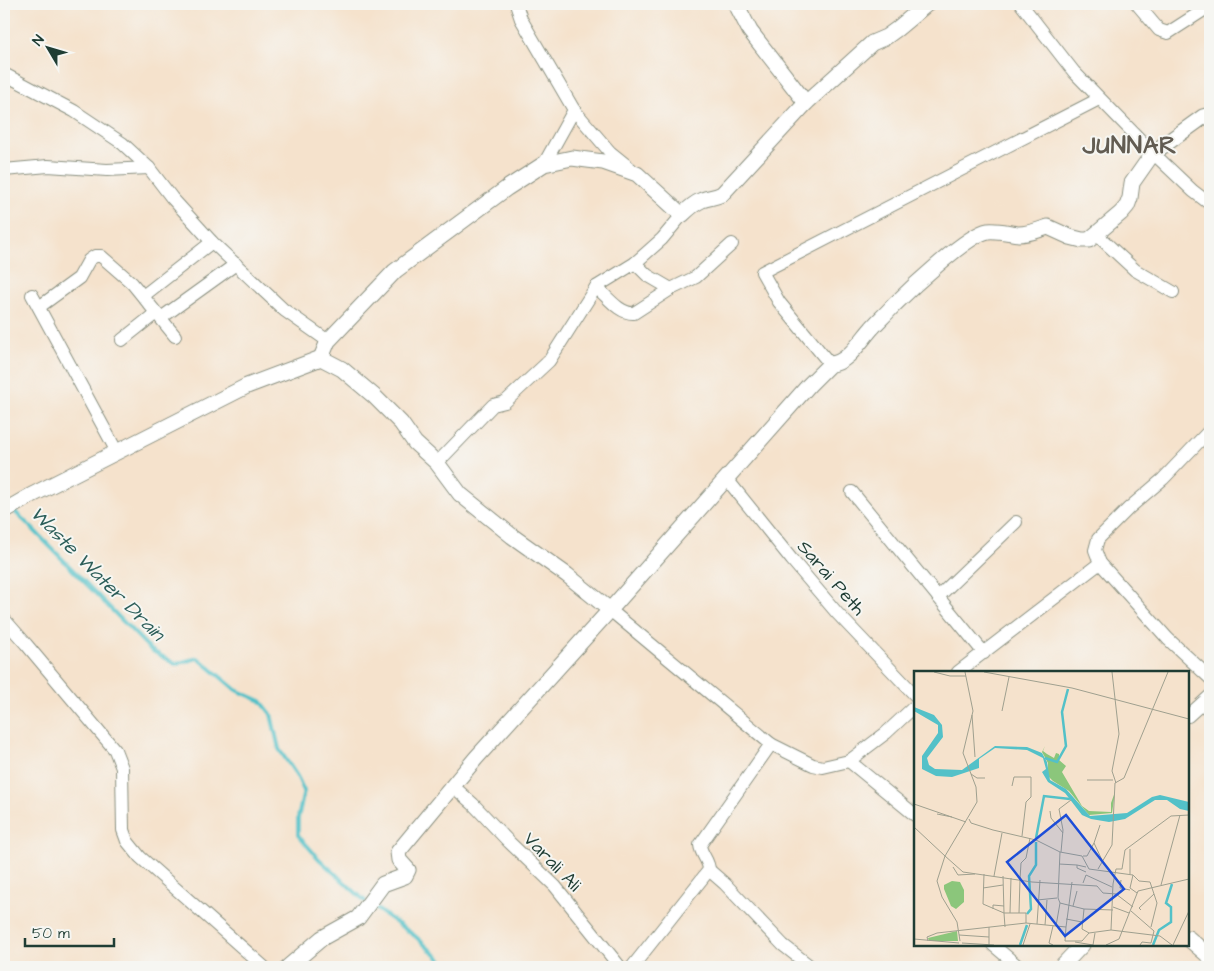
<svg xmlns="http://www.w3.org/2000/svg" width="1214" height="971" font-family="'Architects Daughter',sans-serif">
<rect width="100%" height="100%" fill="#f6f6f2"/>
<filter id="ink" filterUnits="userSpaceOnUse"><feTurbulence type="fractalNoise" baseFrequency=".02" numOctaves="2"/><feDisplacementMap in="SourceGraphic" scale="10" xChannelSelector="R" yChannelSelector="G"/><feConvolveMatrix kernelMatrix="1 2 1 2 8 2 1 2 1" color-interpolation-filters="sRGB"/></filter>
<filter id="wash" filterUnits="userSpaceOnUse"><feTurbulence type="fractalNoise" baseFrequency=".0096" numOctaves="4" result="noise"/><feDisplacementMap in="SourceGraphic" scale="20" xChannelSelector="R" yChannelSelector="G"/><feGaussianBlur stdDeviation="1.12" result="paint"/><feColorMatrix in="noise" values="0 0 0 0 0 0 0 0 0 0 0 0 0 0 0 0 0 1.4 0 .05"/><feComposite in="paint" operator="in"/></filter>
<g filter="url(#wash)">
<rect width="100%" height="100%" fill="#f5e2cc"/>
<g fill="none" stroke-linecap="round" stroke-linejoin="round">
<g stroke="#53c1c8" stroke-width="4">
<polyline points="13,510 29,525 151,650 175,664 198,658 236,690 261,701 271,714 279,749 297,776 304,791 298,818 298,835 319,859 365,901"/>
<polyline points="371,905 415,936 449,967"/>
</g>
</g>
</g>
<g filter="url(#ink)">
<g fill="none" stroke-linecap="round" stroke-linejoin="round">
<g stroke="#8a9080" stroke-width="14">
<g id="minor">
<polyline points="516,4 521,19 574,110 544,164"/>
<polyline points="1021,4 1074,72 1153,153 1193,191 1210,204"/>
<polyline points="1137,4 1159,30 1168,33 1210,6"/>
<polyline points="4,74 74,111 122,143 149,168 172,198 212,242 284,310 328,341"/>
<polyline points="574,110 610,152 631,169"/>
<polyline points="4,170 48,166 107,170 149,168"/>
<path d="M682,215L662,239L635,263L596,287C607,296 619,314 634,313L671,289L696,277L732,244"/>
<polyline points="1096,234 1135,270 1173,292"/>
<polyline points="635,263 647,275 671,289"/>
<polyline points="32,295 117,452"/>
<polyline points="143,296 212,242"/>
<polyline points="39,307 79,278 89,260 95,256 101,256 132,283 175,336"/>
<polyline points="161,318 236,264"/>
<polyline points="122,340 156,313"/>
<polyline points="830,364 779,302 762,272 1099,99"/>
<polyline points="1210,430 1163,479 1129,508 1098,539 1095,550 1100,563 1168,639 1210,678"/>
<polyline points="437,463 493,405 505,402 549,361 596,287"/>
<polyline points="726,478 792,560 837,613 915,695"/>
<polyline points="852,492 984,653"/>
<polyline points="938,597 1016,522"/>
<polyline points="610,610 771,744 813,765 823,767 849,761 886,733 915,706"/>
<polyline points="4,619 26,644 115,750 122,768 123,830 127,841 140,857 264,967"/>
<polyline points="958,672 1100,563"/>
<polyline points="1188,716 1210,696"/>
<polyline points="849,761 915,815"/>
<polyline points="454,787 473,804 509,842 555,886 620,967"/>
<polyline points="709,870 725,884 783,945 811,967"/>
<polyline points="993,945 1019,967"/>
<path d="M632,967L709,870C709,860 701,855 700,845L771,744"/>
</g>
</g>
<g stroke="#8a9080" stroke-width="17">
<g id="tertiary">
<polyline points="736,4 750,31 806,103"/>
<path d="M321,358L328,341L395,271L507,188L544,164L572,158L603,162L637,174L682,215C688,209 695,203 702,200C710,197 714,198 722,194L806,103L872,43L886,37L897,29L927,4"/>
<polyline points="4,511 30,496 247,386 321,358 342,369 374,396 401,423 415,443 437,463 460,494 512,536 567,575 610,610"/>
<polyline points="1188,938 1210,957"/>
<path d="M288,967L322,938L358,918L383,884L405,876L408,870L399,860L398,852L476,758L610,610L809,385L830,364C847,364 861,340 872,328C878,321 886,314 893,306C909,290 968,234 988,231C998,230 1009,233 1019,234C1029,234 1038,230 1048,227L1070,237L1082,240H1089L1121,213L1127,206L1130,198L1132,183L1153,153L1203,117L1210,115"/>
<polyline points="1061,967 1082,945"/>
</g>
</g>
<use href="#minor" stroke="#fff" stroke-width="12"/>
<use href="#tertiary" stroke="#fff" stroke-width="15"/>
</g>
</g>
<g text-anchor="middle" stroke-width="4" stroke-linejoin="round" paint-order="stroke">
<g font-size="19" fill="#1f3d34" stroke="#f6f6f2">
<text transform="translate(832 577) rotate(49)" y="7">Sarai Peth</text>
<text transform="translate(553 861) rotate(46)" y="7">Varali Ali</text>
</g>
<g font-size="20" font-style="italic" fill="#2c5e59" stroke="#f6f6f2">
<text transform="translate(98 573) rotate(45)" y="7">Waste Water Drain</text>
</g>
<g font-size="24" font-weight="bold" letter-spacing="1" fill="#625c52" stroke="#f6f6f2">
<text x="1130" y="153">JUNNAR</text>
</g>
</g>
<g transform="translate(914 671)">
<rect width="275" height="275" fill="#f5e2cc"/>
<path d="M131,75L129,80L133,83L140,87L142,82L145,83V89L152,95L148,101L168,135L175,140L197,141V132L201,121L198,142L175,144L155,120L139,110L134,105V92L128,81ZM38,210L46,211L50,219V231L42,238L37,235L30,218V214ZM43,260L44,270H15L14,267Z" fill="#8bc67b"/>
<path d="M0,36L20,44L28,54L29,66L13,87L15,94L21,98L48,99L81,75L113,76L128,82L133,91L136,109L152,118L176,145L213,142L238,126L246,124L275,131V140L266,138L253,129H241L211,148L195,151L177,148L168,144L151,122L134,111L128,101L132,98L129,87L113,79L81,77L65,88V97L38,106L22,105L8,98V85L24,62V54L0,40Z" fill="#53c1c8"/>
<path fill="none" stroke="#53c1c8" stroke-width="2.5" d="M131,87L143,91L152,75L148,41L154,18M122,167L130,125L156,128M113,243L117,238L115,205L122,194V171M106,274L113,254M239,274L245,259L257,251V236L252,232L258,213"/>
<path fill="none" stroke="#9fa08f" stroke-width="1" d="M20,1L36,5H52M70,1L158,17L275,48M198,1L205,63L198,100L202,112M88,40L95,6M58,44L61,86M57,103L63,107H71M173,109H199M98,115L100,106H117V126L112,131L108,165M0,133L52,151M136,140L137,147L149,162M23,143L38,146M55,148L57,152L79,159L122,169L146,181L144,227L146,232L170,238L199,239M0,156L31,185M180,172L186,154M216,178V203M146,181L168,185L175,198L219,204L225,210L236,211L243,232L237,256M147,181L149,159L145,138L157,129M31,185L49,201L118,211L183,215L189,222L202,223L219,236M169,185H173L180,172L188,189M145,193L163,194M39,196L44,204L61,203M172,196L163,194V197L172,201M184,198L198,174L201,112L210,107L254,1M70,203L69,233L90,242L89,205M219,204L216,217L223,222M80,205L88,162M207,209L206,217L216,219M169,212L172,204L198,216M247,214L266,144M69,217L89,214M123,229L143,227M159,235L163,220M199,236L215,242M79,238V234L90,235M170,238L168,258L175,262M227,239L225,237L240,223M217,240L240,260L237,272L228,271L226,274M96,242L97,207M152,248L168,251M112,252V242H105L106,208L107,192L112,187L116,167M123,253L126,209M131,254L133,229M142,255L146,232M75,256V274M91,256L90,242H105M152,256L158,211M197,259L199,213L202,198H208L211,179L257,145L275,144M45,264L75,266M0,268L45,272M14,270L13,266L23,262L112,252L152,256L151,270H168L175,262L197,259L246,265L258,274M46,270L43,251L28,226L23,210L31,185L63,131L62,116L49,82L59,40L51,1M161,271L179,274L181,262M48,272L80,274M109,274L116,253M139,274L135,272L139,255M192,274L205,268L224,220L275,208M259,274L275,240"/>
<path fill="#1d4ed8" fill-opacity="0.15" stroke="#1d4ed8" stroke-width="2.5" d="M152,144L210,218L151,265L93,191Z"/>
<rect width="275" height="275" fill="none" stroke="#1f3d34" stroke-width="2.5"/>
</g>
<rect width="1214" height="971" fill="none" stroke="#f6f6f2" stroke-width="20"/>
<g transform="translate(48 48) rotate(308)" stroke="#f6f6f2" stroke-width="4" paint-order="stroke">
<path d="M0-4L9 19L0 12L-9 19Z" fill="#1f3d34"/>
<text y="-8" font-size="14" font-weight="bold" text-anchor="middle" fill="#1f3d34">N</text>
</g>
<path d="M25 938v8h89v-8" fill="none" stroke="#1f3d34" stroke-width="2.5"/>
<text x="32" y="938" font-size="15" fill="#1f3d34" stroke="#f6f6f2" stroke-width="4" paint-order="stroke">50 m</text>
</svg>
